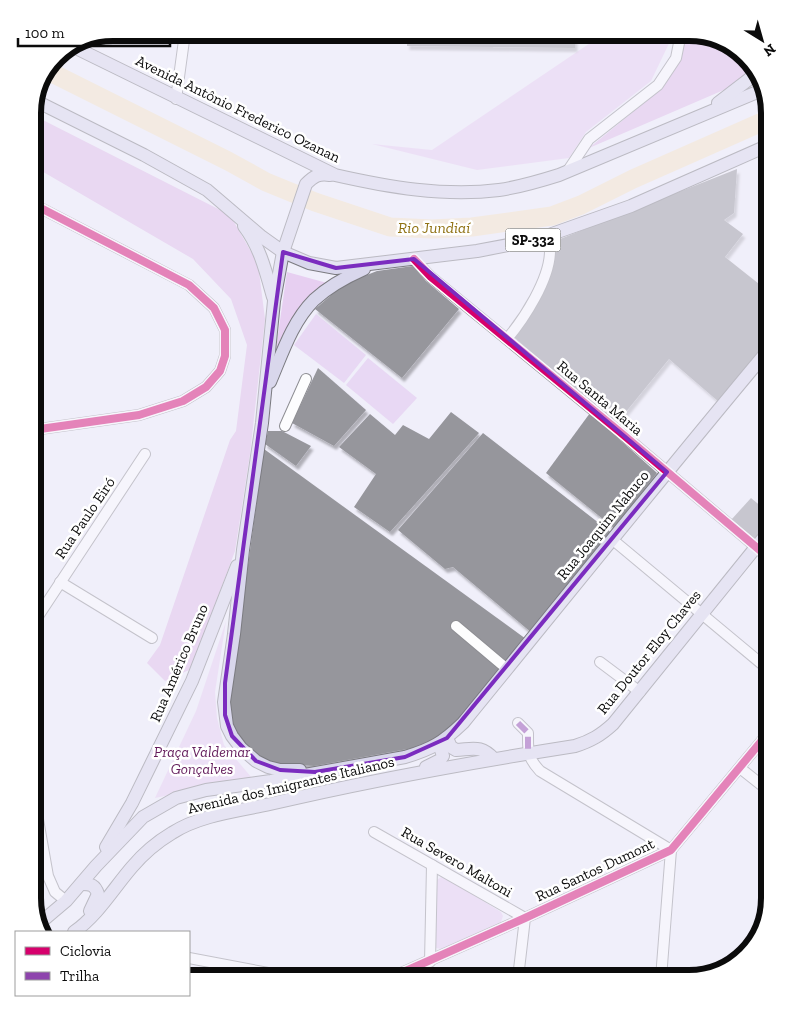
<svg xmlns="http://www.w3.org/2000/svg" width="802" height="1011" font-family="'Zilla Slab',serif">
<defs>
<filter id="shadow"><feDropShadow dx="2.5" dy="4" stdDeviation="1" flood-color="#0004"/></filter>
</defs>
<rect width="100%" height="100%" fill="#f0effa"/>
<g fill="#e7cff1">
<polygon points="605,33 674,33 651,81 586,132 569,158 477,170 372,144 432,150"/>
<polygon points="287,272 327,283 275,355"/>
<polygon points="226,621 215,692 217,718 224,745 252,778 155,798 196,711"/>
<polygon points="441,877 446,878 501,912 503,916 501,922 441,949 436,948 433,941 437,880"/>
</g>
<g fill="#dfbce8">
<polygon points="685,33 694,33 729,43 754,67 752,71 733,86 589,148 661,89 679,62"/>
<polygon points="33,115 230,215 258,264 265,319 250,454 235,551 196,656 189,670 165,681 147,663 160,645 230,440 236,431 247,345 231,299 193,259 33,166"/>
</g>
<g fill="#e8d8f4">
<polygon points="316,314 366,355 344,383 294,345"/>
<polygon points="368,358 417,398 393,424 346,385"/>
</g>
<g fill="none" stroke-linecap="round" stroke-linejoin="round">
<polyline stroke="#f5e5c5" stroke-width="19" points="50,72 228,161 266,182 315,202 390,227 432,229 472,227 552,216 581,205 633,179 769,119"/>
</g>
<g fill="#96969c" filter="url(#shadow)">
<polygon points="407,33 575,33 575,48 407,46"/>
<polygon points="737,169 734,213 724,220 743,234 725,257 769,292 769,343 719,402 669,359 616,424 515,338 524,325 551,271 555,241"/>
<polygon points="413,266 426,281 459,309 402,378 315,309 344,284 377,271"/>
<polygon points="318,368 366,410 334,446 292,423"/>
<polygon points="451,412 479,433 390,532 354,507 376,474 339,447 370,414 395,435 403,425 429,439"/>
<polygon points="590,413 657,473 614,528 546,473"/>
<polygon points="268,431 282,431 311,446 296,466 265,444"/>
<polygon points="483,433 613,534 532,633 453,567 445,569 398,530"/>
<polygon points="264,449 526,639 449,731 424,746 314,766 273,763 250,750 234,729 228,710"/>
<polygon points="751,498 769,513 769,527 756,543 731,520"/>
</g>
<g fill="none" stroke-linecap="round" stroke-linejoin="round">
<g stroke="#8e8e93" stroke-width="12">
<g id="minor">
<polyline points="176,99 185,33"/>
<polyline points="567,172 589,139 658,85 676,58 681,33"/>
<polyline points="414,259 431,277 620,432 769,558"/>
<path d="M507,339C524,319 550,279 550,251C550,246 548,241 547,236"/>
<polyline points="285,426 306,379"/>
<polyline points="33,430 139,415 183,401 206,387 220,371 225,356 225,330 214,308 189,285 33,204"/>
<polyline points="613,540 769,670"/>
<polyline points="60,582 152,638"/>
<polyline points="33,624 145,454"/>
<polyline points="456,626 507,669"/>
<polyline points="600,662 640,692"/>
<path d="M518,723L528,733C528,751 527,757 540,771L671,850"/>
<polyline points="740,768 769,791"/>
<polyline points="33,791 48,876 55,892 66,901"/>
<polyline points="374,832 525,918 518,978"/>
<polyline points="189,958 295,978"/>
<polyline points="430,962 432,865"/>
<polyline points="390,978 525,918 671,850 769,732"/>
<polyline points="661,978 671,850"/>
</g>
</g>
<g stroke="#7b7b80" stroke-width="14">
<g id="major">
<path d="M74,47L335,175C388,187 444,197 499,190C520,187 540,181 559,175L762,90"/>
<polyline points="36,101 144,155 207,190 262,237 283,252 309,263 336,268 477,251 535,240 631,206 769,145"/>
<polyline points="718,103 757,73"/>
<path d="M244,226C260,247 266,272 273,297"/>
<path d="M270,382C282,354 292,322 314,300C328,287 346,277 364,269"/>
<path d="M447,738L451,747L456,750C474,749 481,745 494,759"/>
<polyline points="426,767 440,760 443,756 439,744"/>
<path d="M300,770H280L268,767L256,761L241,748L232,736L227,726L224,702L234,634L243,550L262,423L274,301L283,252L306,184C314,176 319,173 330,175"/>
<polyline points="106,847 132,803 192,681 237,566"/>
<path d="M82,884C91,884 95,885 98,894L90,911"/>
<path d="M40,923L66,901L96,866L143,817L176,798L206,790L271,781L405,757C432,749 442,743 463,723C565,598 666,472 769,349"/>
<path d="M74,932C98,915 113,889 132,867C143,854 157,842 172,833C200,815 238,811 270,804C371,780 473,762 575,746C591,741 601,735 613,724L769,531"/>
</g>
</g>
<use href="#minor" stroke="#fdfdfe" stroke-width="10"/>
<use href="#major" stroke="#d9d7ec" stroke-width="12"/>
<polyline stroke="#8e44ad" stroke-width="6" stroke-dasharray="12 6" stroke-linecap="butt" points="518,723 528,733 528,754"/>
<g stroke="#fff" stroke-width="11">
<g id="cycleway">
<polyline points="414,259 431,277 620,432 769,558"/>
<polyline points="33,430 139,415 183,401 206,387 220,371 225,356 225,330 214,308 189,285 33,204"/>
<polyline points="390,978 525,918 671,850 769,732"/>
</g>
</g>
<use href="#cycleway" stroke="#d6006c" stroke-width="8"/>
</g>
<path d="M0 0H802V1011H0ZM283,252L336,268L414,259L667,472L447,738L405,757L315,772L280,770L256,761L232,736L225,715V683Z" fill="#f0effa" fill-opacity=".55" fill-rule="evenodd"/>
<path fill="none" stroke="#7b2cbf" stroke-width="4" stroke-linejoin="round" d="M283,252L336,268L414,259L667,472L447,738L405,757L315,772L280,770L256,761L232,736L225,715V683Z"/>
<g text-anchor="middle" stroke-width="5" stroke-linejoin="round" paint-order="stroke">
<rect fill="#fff" stroke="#545454" stroke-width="1" x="505.5" y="228.5" width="55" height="23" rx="4"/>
<g font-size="14" font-weight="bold" fill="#0b0b0b">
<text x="533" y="245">SP-332</text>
</g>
<g font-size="15" fill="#0b0b0b" stroke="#fff">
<text transform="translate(238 109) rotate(26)" y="5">Avenida Antônio Frederico Ozanan</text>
<text transform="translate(600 398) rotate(40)" y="5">Rua Santa Maria</text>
<text transform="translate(85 518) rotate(-56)" y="5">Rua Paulo Eiró</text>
<text transform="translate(603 525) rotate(-51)" y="5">Rua Joaquim Nabuco</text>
<text transform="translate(649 652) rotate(-51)" y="5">Rua Doutor Eloy Chaves</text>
<text transform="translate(179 663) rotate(-67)" y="5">Rua Américo Bruno</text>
<text transform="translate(291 785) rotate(-13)" y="5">Avenida dos Imigrantes Italianos</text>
<text transform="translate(457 862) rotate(30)" y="5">Rua Severo Maltoni</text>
<text transform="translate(595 870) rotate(-25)" y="5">Rua Santos Dumont</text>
</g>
<g font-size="15" font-style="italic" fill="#631c5b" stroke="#fff">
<text x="202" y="757">Praça Valdemar<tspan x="202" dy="17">Gonçalves</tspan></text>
</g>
<g font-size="16" font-style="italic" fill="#907214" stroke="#fff">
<text x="434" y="233">Rio Jundiaí</text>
</g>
</g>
<path d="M0 0H802V1011H0ZM113 41H689A72 72 0 0 1 761 113V898A72 72 0 0 1 689 970H113A72 72 0 0 1 41 898V113A72 72 0 0 1 113 41Z" fill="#fff" fill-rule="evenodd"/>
<path fill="none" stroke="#0b0b0b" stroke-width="6" d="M113 41H689A72 72 0 0 1 761 113V898A72 72 0 0 1 689 970H113A72 72 0 0 1 41 898V113A72 72 0 0 1 113 41Z"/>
<rect x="15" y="931" width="175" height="65" fill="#ffffff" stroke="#9d9d9d"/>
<rect x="25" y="947" width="25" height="8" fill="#d6006c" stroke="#9d9d9d"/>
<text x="60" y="956" font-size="15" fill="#0b0b0b">Ciclovia</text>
<rect x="25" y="972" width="25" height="8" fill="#8e44ad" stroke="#9d9d9d"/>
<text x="60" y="981" font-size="15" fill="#0b0b0b">Trilha</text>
<g transform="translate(762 40) rotate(143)" stroke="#ffffff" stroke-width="4" paint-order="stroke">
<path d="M0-4L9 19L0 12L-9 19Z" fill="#0b0b0b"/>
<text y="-8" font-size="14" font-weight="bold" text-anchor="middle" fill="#0b0b0b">N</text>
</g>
<path d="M18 38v8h152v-8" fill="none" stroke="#0b0b0b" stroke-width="2.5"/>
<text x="25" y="38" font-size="15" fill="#0b0b0b" stroke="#ffffff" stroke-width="4" paint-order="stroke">100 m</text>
</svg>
